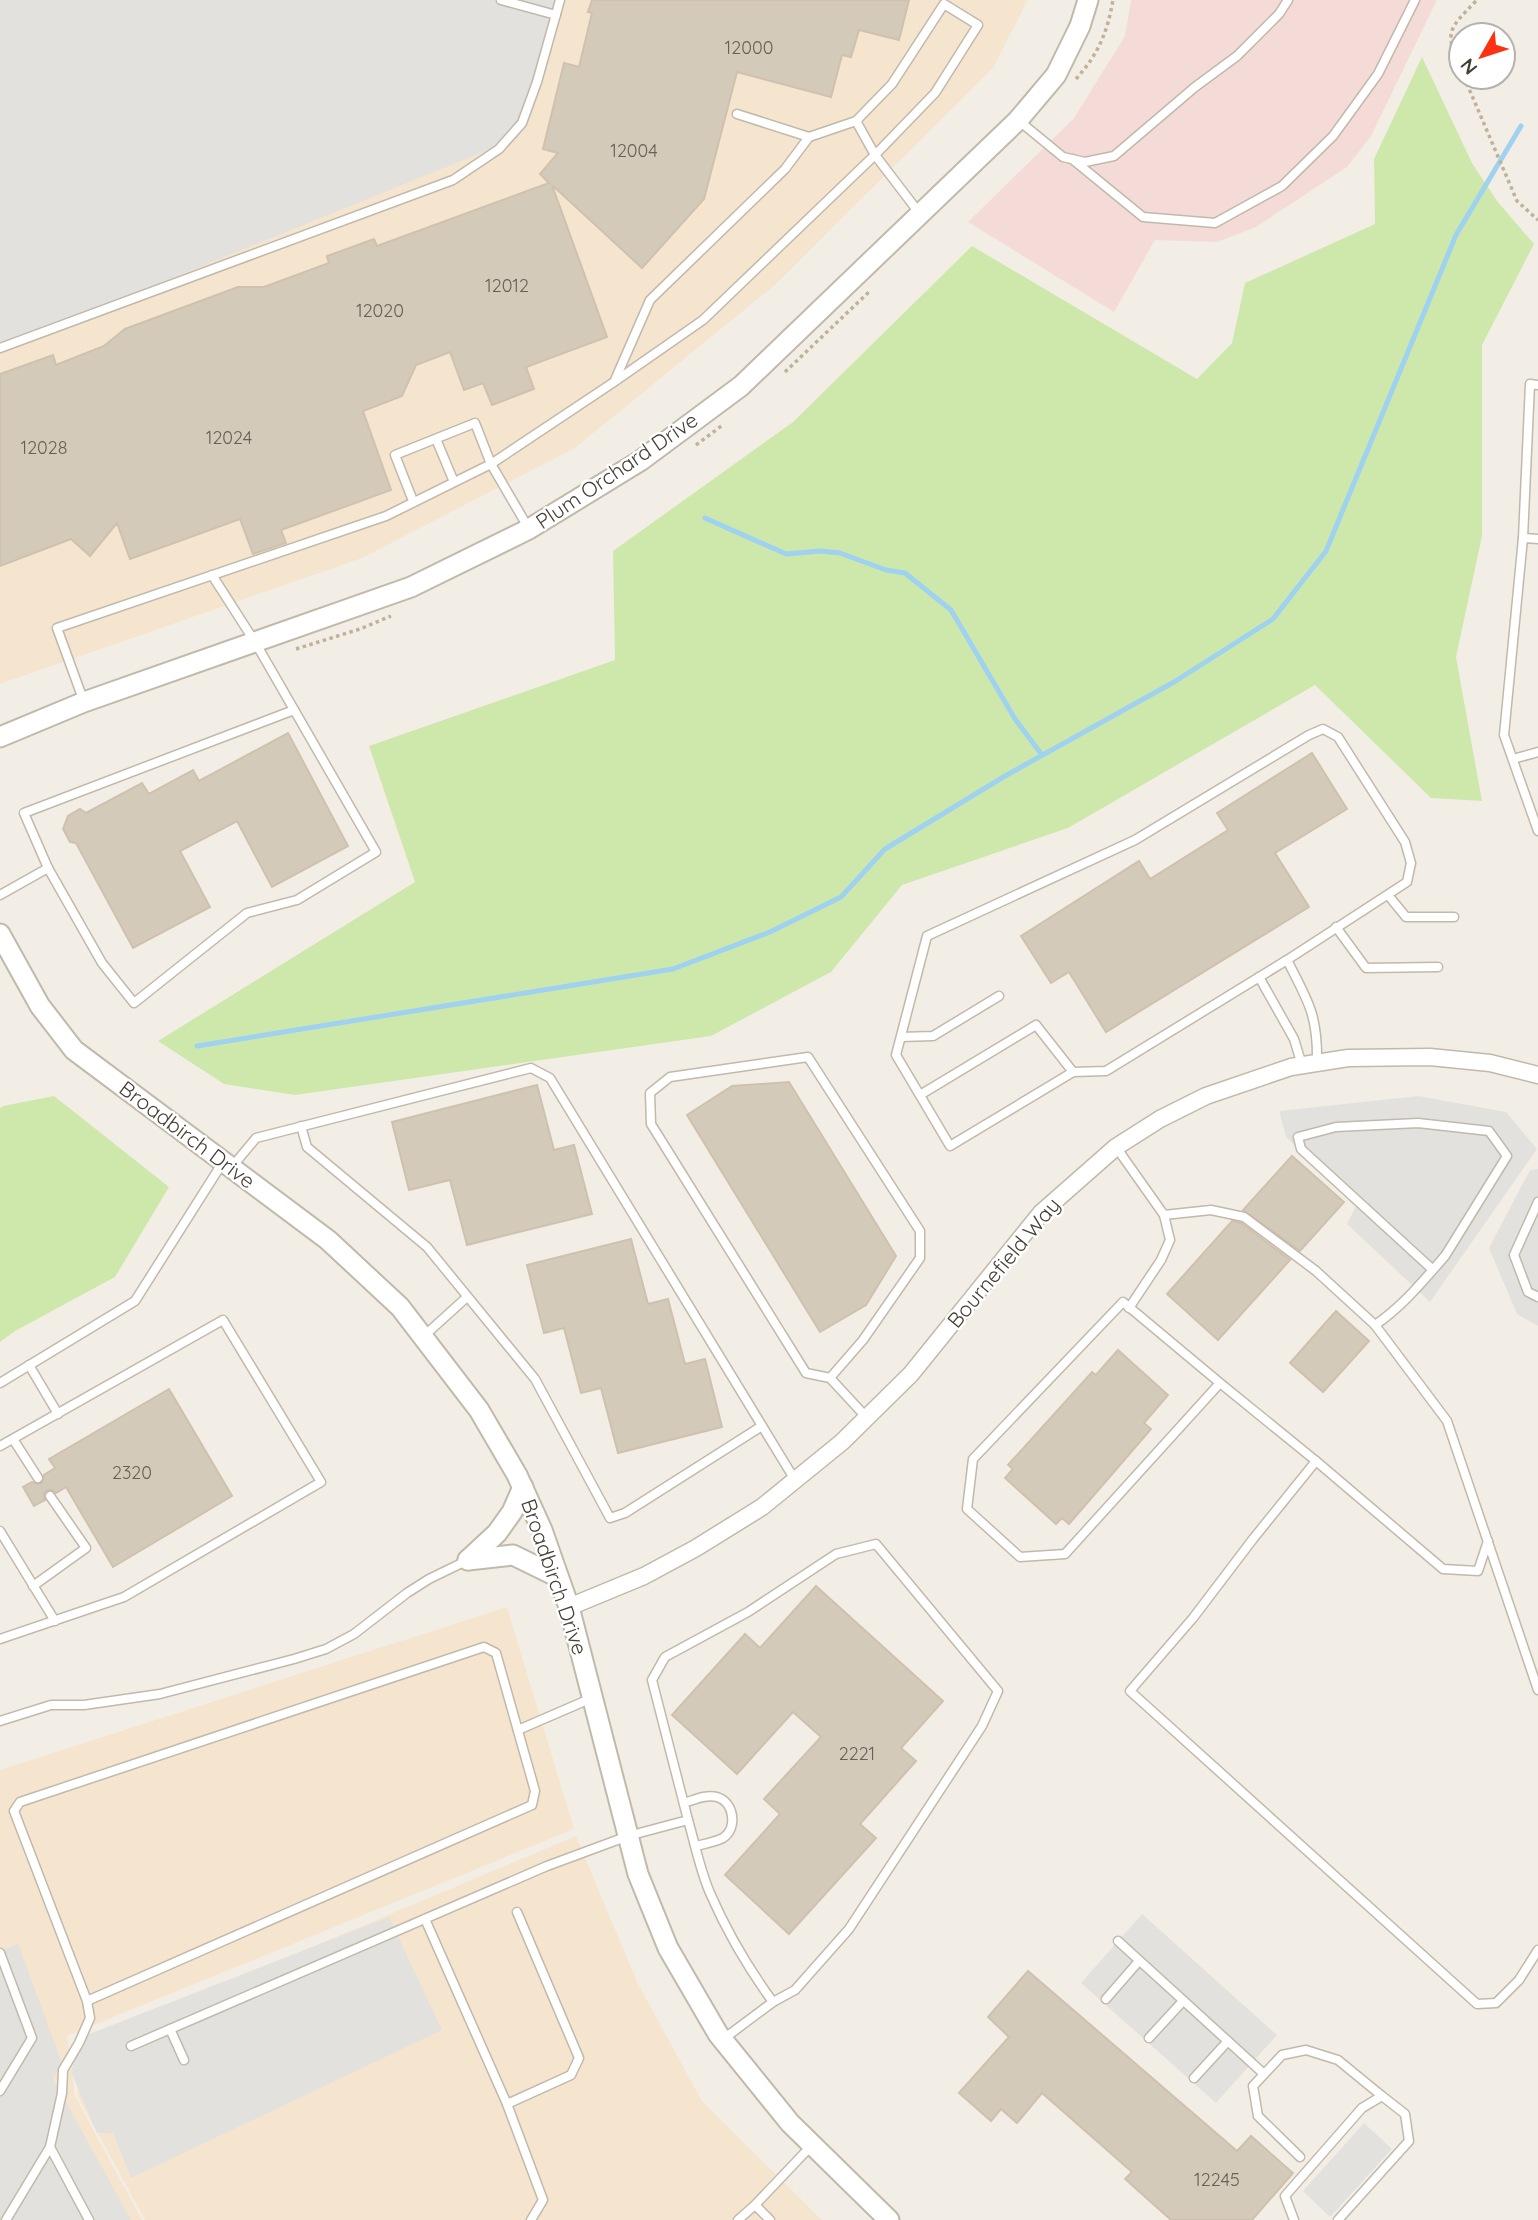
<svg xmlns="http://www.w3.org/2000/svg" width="1538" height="2220" font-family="Quicksand,sans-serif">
<rect width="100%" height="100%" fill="#f3eee5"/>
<g fill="#f5e5cf">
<polygon points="0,0 1028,0 993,68 776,284 575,448 362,558 0,684"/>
<polygon points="507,1607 574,1829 67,2036 75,2096 142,2220 0,2220 0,1770"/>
<polygon points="576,1836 638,1984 702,2101 822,2220 145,2220 77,2095 91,2040"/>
</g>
<polygon fill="#f4dbd8" points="1131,0 1437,0 1371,136 1347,167 1256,227 1217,242 1155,240 1114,312 968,222 1074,118 1125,36"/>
<g fill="#cee8ac">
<polygon points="1422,57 1472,163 1497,201 1534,244 1482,345 1482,536 1456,657 1482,801 1431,798 1315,685 1068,828 902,885 831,972 711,1036 295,1095 224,1084 158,1041 415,882 369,746 615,660 613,551 793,422 972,246 1197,379 1232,343 1245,283 1375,224 1374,159"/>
<polygon points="54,1096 169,1187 115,1277 15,1331 0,1342 0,1108 3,1106"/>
</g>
<g fill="#e3e1dd">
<polygon points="0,0 556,0 518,138 0,348"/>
<polygon points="1419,1096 1506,1112 1537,1149 1430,1302 1347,1224 1356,1206 1286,1137 1279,1111"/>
<polygon points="1538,1169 1538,1326 1517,1314 1489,1248 1530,1170"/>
<polygon points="1142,1914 1277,2035 1216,2103 1081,1983"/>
<polygon points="389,1917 442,2030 131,2178 113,2133 97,2133 71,2072 79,2038"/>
<polygon points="18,1944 62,2063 53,2079 131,2220 0,2220 0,1951"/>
<polygon points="1364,2123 1392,2149 1330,2217 1303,2191"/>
</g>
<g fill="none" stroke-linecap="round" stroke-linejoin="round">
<g stroke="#9fd1f1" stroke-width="5">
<polyline points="705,518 786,554 820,551 840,553 886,570 905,573 951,610 1015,719 1042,755"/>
<polyline points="197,1046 673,969 770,932 841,897 885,849 1005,776 1174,682 1273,619 1326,551 1456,235 1521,126"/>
</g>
</g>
<g fill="#d4caba" stroke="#cfc1ad" stroke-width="2">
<polygon points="592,0 909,0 899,40 859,30 851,57 842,55 831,97 737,72 704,199 642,268 552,185 607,337 526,367 534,389 492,405 483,383 464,390 450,352 416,365 402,396 363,411 391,490 281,530 286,543 253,554 240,519 130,559 117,523 90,556 71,539 0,566 0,374 53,355 56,365 104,346 125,329 238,287 264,287 329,263 327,256 374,239 377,246 549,183 540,174 558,153 543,149 564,63 579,67 592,13 588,12"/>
<polygon points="288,733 348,846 272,887 237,821 180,851 210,907 133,948 76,843 70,842 63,829 68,816 80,809 86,813 142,783 149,794 193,770 199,781"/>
<polygon points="1312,753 1347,809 1275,853 1309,907 1106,1032 1069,972 1051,983 1021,936 1139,861 1150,879 1228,830 1217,813"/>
<polygon points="789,1082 896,1256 866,1305 820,1332 687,1115 732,1086"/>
<polygon points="537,1085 554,1150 574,1145 592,1214 467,1245 450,1180 409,1190 392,1122"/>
<polygon points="1292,1156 1344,1202 1300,1251 1243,1210"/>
<polygon points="1232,1221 1241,1223 1290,1260 1218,1340 1167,1294"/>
<polygon points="631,1239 648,1304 668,1299 685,1364 705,1359 722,1427 618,1453 601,1388 581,1393 564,1328 544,1333 527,1265"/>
<polygon points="1336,1311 1369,1341 1323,1392 1290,1363"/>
<polygon points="1118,1350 1168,1395 1144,1423 1151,1429 1069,1524 1062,1518 1056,1524 1005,1478 1013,1469 1008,1465 1092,1372 1096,1375"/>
<polygon points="169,1389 232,1496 113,1567 66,1487 56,1493 52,1490 47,1490 44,1494 45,1500 34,1506 23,1487 32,1482 38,1484 42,1483 44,1475 55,1468 49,1459"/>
<polygon points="816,1586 943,1701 901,1748 916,1761 860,1824 876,1838 789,1934 725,1875 780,1814 764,1799 821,1737 793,1712 737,1774 672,1715 745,1634 760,1648"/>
<polygon points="1028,1971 1237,2151 1251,2136 1293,2173 1252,2220 1171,2220 1125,2179 1132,2172 1042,2093 1017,2123 1001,2109 991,2121 959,2093 1009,2037 988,2017"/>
</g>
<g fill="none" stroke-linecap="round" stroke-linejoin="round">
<g stroke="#c1b9aa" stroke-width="11">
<g id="service">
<polyline points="501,0 556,15"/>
<polyline points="737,114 809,137 856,121"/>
<polyline points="1018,120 1063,157 1085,162 1114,156 1195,87 1237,56 1279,14 1288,0"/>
<polyline points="1072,159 1143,217 1215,223 1282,186 1333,136 1378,74 1415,0"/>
<polyline points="0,348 453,180 499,149 522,123 537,82 560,0"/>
<polyline points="615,380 650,300 785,169 809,137"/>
<polyline points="436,439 454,482"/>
<polyline points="413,501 395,455 475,423 491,464 614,382 703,320 875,155 935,93 978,25 944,4 892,84 856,121 875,155 920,214"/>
<polyline points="1523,538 1530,384 1538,385"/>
<polyline points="1538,539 1523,538 1504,735 1538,831"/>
<polyline points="84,702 57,628 386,516 491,464 529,529"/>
<polygon points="1323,729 1338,737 1405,842 1411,863 1407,882 1287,960 1106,1071 1073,1072 950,1146 896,1055 927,936 1135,840 1309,735"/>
<polyline points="1513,759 1538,752"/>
<polyline points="48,868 24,813 294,710"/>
<polyline points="0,895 48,868 102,963 134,1003 247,913 297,900 376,852 255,642 212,575"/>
<polyline points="1388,895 1406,917 1454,917"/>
<polyline points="1336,927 1366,968 1438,967"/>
<path d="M1287,960C1308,1001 1318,1015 1317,1063"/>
<polyline points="1259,977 1294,1039 1302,1065"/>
<polyline points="901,1037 933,1036 999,996"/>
<polyline points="920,1095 1036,1025 1073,1072"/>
<polyline points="301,1126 307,1147 427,1247 535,1379 610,1518 625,1513 762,1426"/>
<polyline points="1116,1147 1164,1215 1211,1210 1244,1217 1316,1271 1375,1325 1447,1421 1538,1690"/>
<polyline points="231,1168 256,1138 531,1068 550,1078 795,1480"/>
<polyline points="1538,1202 1514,1255 1528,1292 1538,1297"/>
<polyline points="1129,1308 1161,1260 1170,1240 1164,1215"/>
<path d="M1375,1325C1403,1306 1423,1281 1445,1256L1507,1156L1489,1131L1418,1123L1336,1127L1298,1137L1301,1149L1432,1269"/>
<polyline points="424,1336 467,1297"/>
<polyline points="29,1365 58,1414"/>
<polyline points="830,1378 863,1340 920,1258 920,1231 808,1057 670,1077 650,1093 651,1124 806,1373 830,1378 867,1418"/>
<polyline points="0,1383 135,1301 223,1162"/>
<polyline points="1220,1383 1123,1302 973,1459 967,1509 1020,1557 1065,1554 1220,1383 1316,1461"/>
<polyline points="13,1439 38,1478"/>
<polyline points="0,1446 223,1320 321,1482 124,1597 0,1639"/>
<polyline points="0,1531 55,1621"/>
<polyline points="1488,1541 1478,1571 1443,1569 1316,1461 1253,1539 1193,1618 1130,1691 1477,2004 1496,2003 1519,1980 1538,1950"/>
<polyline points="33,1586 86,1548 50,1496"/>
<polyline points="0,1721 51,1705 84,1705 160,1694 294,1659 326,1649 354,1634 407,1593 429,1579 468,1560"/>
<polyline points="518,1730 592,1698"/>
<path d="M684,1803C694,1800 706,1794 717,1797C734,1802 738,1828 723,1838C715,1842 704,1844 696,1846"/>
<polyline points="688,1820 652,1680 665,1657 748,1612 836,1554 876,1544 998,1691 982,1726 849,1929 795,1990 773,2002"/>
<polyline points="517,1912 579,2058 571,2075 507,2104 543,2200 531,2220"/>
<polyline points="425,1919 507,2104"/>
<polyline points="1118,1941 1264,2074"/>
<polyline points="0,1953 32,2038 0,2091"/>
<polyline points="1106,1999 1139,1961"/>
<polyline points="170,2029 184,2060"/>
<polyline points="1149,2038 1183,2001"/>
<path d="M131,2046L547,1866L628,1836L688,1820C695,1844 700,1870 710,1893C727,1932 748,1968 773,2002L722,2040"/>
<polyline points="1194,2078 1228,2041"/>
<polyline points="50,2147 62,2093 63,2070 79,2043 90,2018 87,2001 14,1811 20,1802 484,1647 496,1653 535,1791 532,1805 87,2001"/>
<polyline points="1300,2157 1258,2116 1253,2086 1282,2055 1306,2050 1338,2060 1382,2096"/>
<polyline points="6,2220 50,2147 89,2220"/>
<polyline points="738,2220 755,2205"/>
<polyline points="770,2220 755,2205 812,2145"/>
<polyline points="1294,2220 1285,2196 1362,2108 1382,2096 1405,2114 1409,2141 1338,2220"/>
</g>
</g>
<g stroke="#c1b9aa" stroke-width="19">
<polyline id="minor" points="569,1607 644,1576 696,1548 762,1507 842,1442 911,1374 1041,1213 1116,1147 1160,1119 1206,1096 1291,1067 1348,1058 1430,1057 1490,1063 1538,1075"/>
</g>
<g stroke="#c1b9aa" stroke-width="23">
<g id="tertiary">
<polyline points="0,737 84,702 411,587 529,529 640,461 741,386 1018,120 1056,75 1080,26 1088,0"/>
<polyline points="0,934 40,1006 74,1050 328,1240 400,1307 479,1410 517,1475 542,1530 569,1607 638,1874 668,1948 718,2034 790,2123 889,2220"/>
<polyline points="468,1560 513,1555 558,1577"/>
<polyline points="468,1560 497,1533 512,1512 523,1487"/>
</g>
</g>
<g stroke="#c0b198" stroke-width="3.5" stroke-dasharray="3.5 3.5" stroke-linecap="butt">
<path d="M1461,71C1444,31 1448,30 1477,0"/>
<polyline points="1464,77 1517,201 1538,220"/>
<path d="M1076,79C1099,53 1107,33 1113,0"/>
<polyline points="785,372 871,290"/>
<polyline points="696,445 724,424"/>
<polyline points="296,649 360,629 391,616"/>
</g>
<use href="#service" stroke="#fff" stroke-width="8"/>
<use href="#minor" stroke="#fff" stroke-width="16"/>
<use href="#tertiary" stroke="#fff" stroke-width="19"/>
</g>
<g text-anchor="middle" stroke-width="5" stroke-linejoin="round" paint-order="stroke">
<g font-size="18" fill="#696156">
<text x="749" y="54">12000</text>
<text x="634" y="157">12004</text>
<text x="507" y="292">12012</text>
<text x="380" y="317">12020</text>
<text x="229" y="444">12024</text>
<text x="44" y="454">12028</text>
<text x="132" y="1479">2320</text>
<text x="857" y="1760">2221</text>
<text x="1217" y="2186">12245</text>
</g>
<g font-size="21" fill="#453e34" stroke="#fff">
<text transform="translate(617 471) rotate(-34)" y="7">Plum Orchard Drive</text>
<text transform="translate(187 1135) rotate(37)" y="7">Broadbirch Drive</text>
<text transform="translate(1004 1263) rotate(-50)" y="7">Bournefield Way</text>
<text transform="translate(554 1577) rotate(71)" y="7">Broadbirch Drive</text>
</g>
</g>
<g transform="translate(1482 56) rotate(231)"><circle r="33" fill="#ffffff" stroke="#b5b2ae" stroke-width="2"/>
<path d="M0-5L12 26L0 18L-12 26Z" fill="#fd3212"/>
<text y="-10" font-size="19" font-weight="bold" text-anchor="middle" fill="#453e34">N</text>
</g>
</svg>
